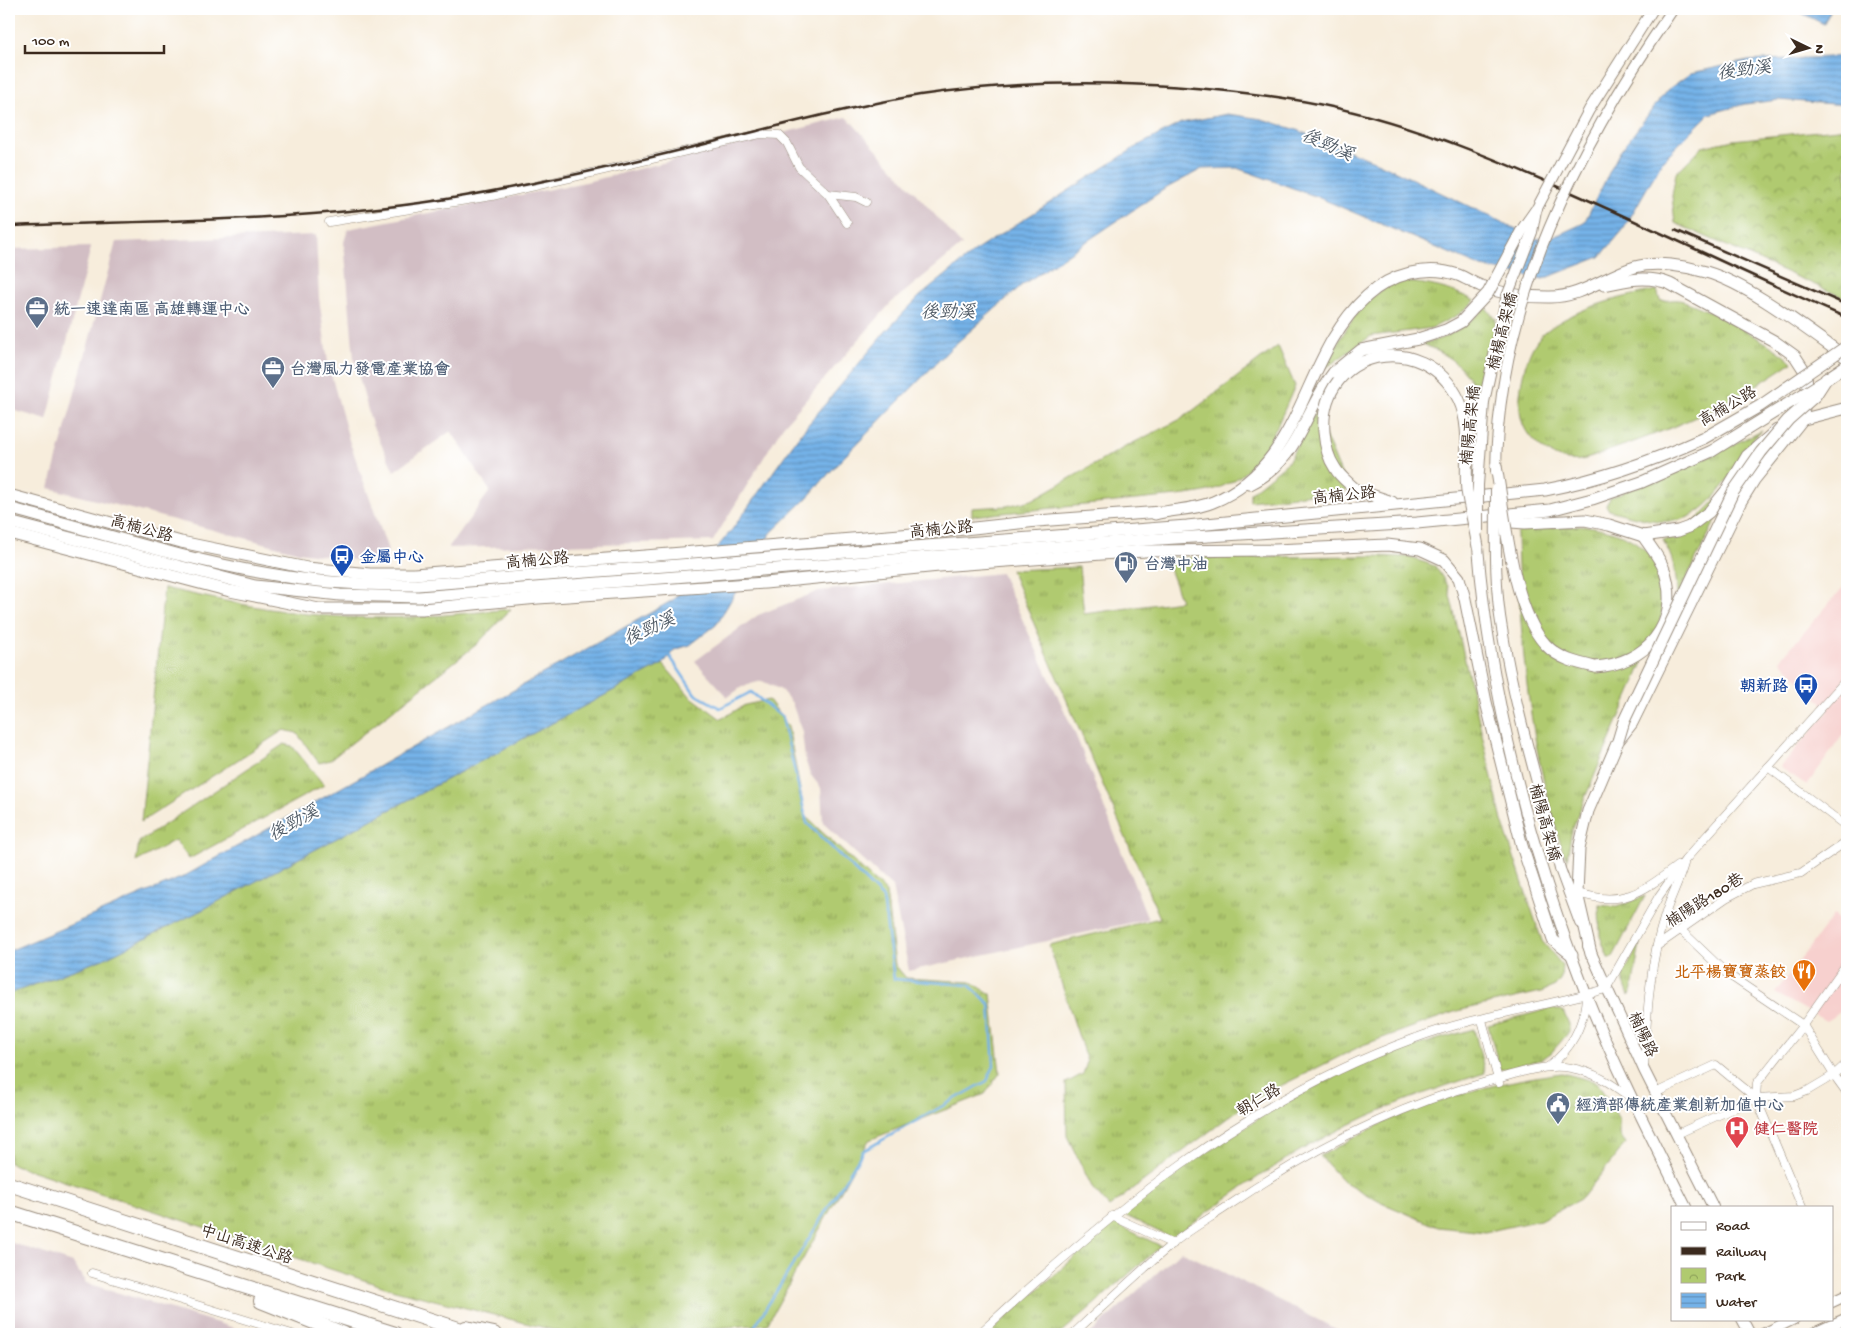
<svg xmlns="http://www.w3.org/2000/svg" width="1856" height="1343" font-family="'Gochi Hand','LXGW WenKai TC',sans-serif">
<defs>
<pattern id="grass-tufts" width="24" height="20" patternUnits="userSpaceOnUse" patternTransform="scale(1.25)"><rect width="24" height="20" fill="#b0ca6f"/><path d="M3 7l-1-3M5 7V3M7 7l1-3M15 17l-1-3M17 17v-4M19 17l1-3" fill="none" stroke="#90a45b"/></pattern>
<pattern id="park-crowns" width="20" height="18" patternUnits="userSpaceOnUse" patternTransform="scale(1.25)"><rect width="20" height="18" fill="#b0ca6f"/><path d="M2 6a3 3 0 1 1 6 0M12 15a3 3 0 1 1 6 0" fill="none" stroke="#90a45b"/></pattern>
<pattern id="water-rules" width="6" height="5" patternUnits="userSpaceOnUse" patternTransform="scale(1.25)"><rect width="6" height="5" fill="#75b2e8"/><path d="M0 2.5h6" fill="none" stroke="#6191bb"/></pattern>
</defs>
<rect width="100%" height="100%" fill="#fff"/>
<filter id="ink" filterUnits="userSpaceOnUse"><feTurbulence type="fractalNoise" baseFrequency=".02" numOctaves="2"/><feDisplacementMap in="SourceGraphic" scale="10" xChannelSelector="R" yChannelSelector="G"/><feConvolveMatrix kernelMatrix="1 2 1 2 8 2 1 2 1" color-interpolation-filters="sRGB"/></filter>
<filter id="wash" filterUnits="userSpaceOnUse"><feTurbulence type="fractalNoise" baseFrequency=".0096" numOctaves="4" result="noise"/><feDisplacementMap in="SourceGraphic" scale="20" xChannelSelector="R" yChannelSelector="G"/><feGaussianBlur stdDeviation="1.12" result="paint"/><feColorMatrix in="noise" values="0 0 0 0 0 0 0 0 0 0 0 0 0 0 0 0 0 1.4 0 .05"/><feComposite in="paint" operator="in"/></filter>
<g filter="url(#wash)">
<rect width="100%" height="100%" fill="#f7eddc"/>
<g fill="#f7d0ce">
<polygon points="1847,583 1847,729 1807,785 1780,767 1829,711 1780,660"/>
<polygon points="1834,914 1847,932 1847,1008 1826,1021 1775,993"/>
</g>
<g fill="#d2bec4">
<polygon points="847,117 962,245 891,303 783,426 713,541 448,548 490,491 451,431 394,471 372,425 354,359 344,242 348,229 586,182"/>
<polygon points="316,235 319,298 328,363 349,440 388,550 381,564 299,552 49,488 116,242"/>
<polygon points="91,247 47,420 9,409 9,249"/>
<polygon points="1001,573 1076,736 1148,919 909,971 892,887 823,823 821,788 810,774 805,759 802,732 792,703 781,690 762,681 743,686 728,697 695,661 758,615 819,591"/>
<polygon points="9,1242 73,1263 86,1283 254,1334 9,1334"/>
<polygon points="1181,1251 1346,1334 1090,1334"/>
</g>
<g fill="url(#grass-tufts)" stroke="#767a46">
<path d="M1401,281C1428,284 1451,288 1475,301L1458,315L1432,328L1371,336L1324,369C1343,334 1361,294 1401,281Z"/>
<path d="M1657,290L1660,301C1666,301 1673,299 1679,300C1700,303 1778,347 1792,362C1737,401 1679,427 1616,448C1602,453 1583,463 1568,460C1549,457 1527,440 1522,421C1515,398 1525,347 1545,332C1577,307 1617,298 1657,290Z"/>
<path d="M1486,308L1496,319L1481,401C1465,366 1455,359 1421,343C1447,341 1467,324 1486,308Z"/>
<path d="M1278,346L1295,386C1279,420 1265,465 1229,483C1213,492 1194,494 1177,496L972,516V508L1007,506L1032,500L1127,446L1183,418Z"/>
<polygon points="1328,389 1320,423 1348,490 1250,501 1250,493 1288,462"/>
<path d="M1762,430C1744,446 1744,454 1732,473C1694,532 1670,527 1609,510L1606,505L1611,497L1697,463Z"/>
<path d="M1737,478L1677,597C1677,575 1674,559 1663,540L1683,534Z"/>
<path d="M1586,526C1643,533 1676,565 1659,625L1572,828L1567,860C1558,841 1554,819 1548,798C1526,712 1519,623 1517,534L1521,529Z"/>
<polygon points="1372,556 1408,557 1435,566 1448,586 1502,821 1542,941 1562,965 1561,978 1555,986 1541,992 1457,1011 1363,1045 1250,1101 1109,1207 1093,1189 1067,1136 1066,1083 1083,1074 1087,1062 1049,945 1160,918 1011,570 1079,567 1084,614 1181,601 1165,558"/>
<path d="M164,588C218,600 274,612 329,616C390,621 450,615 511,609L477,644L330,760L319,763L297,733L284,730L141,822Z"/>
<polygon points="663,664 690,696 721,719 745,705 769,700 788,726 805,816 886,892 895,965 906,978 971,982 991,994 1000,1073 985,1094 869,1140 767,1324 701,1329 699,1334 569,1334 391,1289 9,1163 9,994 103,959 202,910"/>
<polygon points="284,744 292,746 324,785 189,859 175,840 136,862 139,842"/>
<polygon points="1645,896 1614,955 1612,958 1608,958 1600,936 1599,905 1617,907"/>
<polygon points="1640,943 1631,994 1629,996 1622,977"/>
<polygon points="1553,1008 1563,1011 1569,1024 1569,1032 1551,1053 1540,1060 1500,1070 1488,1025"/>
<path d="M1474,1029L1485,1073C1431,1090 1377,1109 1327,1136C1272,1164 1222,1202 1172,1238L1124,1215C1201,1153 1286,1094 1379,1058C1410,1047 1442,1038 1474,1029Z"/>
<path d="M1562,1073L1597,1082L1619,1119V1135L1626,1143L1582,1198L1540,1220L1485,1232L1438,1227L1380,1202L1343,1181L1320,1156C1340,1146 1360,1134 1381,1124C1438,1098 1500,1081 1562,1073Z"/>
<polygon points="1114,1223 1161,1246 1060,1334 987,1334"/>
</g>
<polygon fill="url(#park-crowns)" stroke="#767a46" points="1847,128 1847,299 1675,223 1672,196 1676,173 1702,147 1733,140"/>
<g fill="url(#water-rules)" stroke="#586e83">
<polygon points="1793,9 1831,9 1824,24"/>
<polygon points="1847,56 1847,105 1778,100 1745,104 1709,114 1663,160 1623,230 1600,257 1543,279 1482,267 1315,196 1237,168 1202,169 1163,190 1022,285 951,348 840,461 807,498 771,533 716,625 690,645 674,650 663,664 202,910 103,959 9,994 9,951 183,877 673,600 731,531 801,433 886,331 919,297 978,249 1136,147 1181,123 1227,114 1262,119 1294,129 1379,163 1537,239 1558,235 1584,223 1619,153 1667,90 1691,73 1748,61"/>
</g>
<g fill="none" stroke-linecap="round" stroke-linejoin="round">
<polyline stroke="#75b2e8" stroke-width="2.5" points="669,655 695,694 720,708 751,692 782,717 807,823 883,898 894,979 969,985 990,1004 994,1066 987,1081 863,1151 750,1334"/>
</g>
</g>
<g filter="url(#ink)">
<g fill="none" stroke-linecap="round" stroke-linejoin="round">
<g stroke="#998c7d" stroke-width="9">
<g id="street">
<polyline points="828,194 856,197 866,202"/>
<polyline points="329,222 492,196 760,134 779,135 787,143 799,167 828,194 847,223"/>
<polyline points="1768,767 1847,827"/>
<path d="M1575,892C1621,908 1641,893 1677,866"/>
<polyline points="1681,930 1726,973 1803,1025 1834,1075 1847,1093"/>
<polyline points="1657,946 1726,898 1753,884 1801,873 1847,841"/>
<polyline points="1482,1020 1499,1083"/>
<path d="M1548,1067C1571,1050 1584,1025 1586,997"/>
<path d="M1644,1068C1647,1016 1649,964 1665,915C1670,898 1679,882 1684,864"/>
<polyline points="1655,1093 1716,1065 1756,1098"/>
<polyline points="1677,1134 1756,1098 1794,1096 1807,1091 1834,1075 1847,1063"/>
<polyline points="1802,1207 1756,1098 1757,1083 1803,1025 1847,963"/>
<polyline points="1112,1216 1173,1244"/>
<polyline points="92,1273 292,1334"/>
<path d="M979,1334C1109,1213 1243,1101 1413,1039C1475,1016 1542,1007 1606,989L1659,896L1685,860L1847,679"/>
<path d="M1073,1334C1105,1304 1138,1273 1171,1245C1188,1230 1209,1219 1228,1206C1307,1152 1392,1107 1486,1082C1513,1075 1543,1063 1571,1068C1595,1072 1612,1084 1631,1098"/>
</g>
</g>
<g stroke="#998c7d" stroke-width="12">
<g id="secondary">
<path d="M1478,547C1490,698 1531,853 1586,994C1615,1067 1651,1137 1686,1207"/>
<polyline points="1560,869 1580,923"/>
<polyline points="1588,946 1644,1070 1713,1207"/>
<polyline points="1832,1302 1847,1295"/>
<polyline points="1742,1319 1750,1334"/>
<polyline points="1763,1334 1794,1319"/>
<polyline points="1812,1334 1847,1318"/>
</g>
</g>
<g stroke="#998c7d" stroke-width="13">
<g id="primary">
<polyline points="1826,379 1847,365"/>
<polyline points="1796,421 1847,408"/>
<path d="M1250,484C1300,460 1303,412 1334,372"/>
<polyline points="1356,490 1392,502"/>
<polyline points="9,495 181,542 307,568 370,574 414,574 645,556 937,532 1037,521 1161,512"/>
<path d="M9,508C101,533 194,563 288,577C331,584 374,585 417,585L1187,526L1545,490C1602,479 1651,462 1704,438"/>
<path d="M1155,514C1174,509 1195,510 1213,502C1306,464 1300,356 1367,296C1391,274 1427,264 1458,275C1466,278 1473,283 1481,286C1502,294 1525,297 1548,297C1581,298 1605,276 1635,267C1656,261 1686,266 1706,272C1749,284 1810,332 1847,358"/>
<polyline points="1497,521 1525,523 1585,520 1609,525 1643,536 1678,531 1689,527 1709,512 1726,491 1747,456 1777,430"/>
<polyline points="9,522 255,586 340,595 419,597 1144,540 1417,523 1550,510 1592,499 1642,482 1712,451"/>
<polyline points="9,533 230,591 319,609 422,609 538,598 765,583 939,566 1143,551"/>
<polyline points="1138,551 1275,550 1387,545 1420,549 1444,560 1459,578 1465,599 1486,702 1522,846 1553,940 1572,955"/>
<path d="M1595,667C1646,664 1681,624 1665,572C1661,559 1651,548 1643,536"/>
<path d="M1591,954L1577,893L1579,849L1588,811L1618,741L1632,723L1741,501L1754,480L1802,420L1807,389L1806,373L1795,356L1774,341L1670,284C1648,275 1626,280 1604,285"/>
</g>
</g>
<g stroke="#998c7d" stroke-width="16">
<g id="highway">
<polyline points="9,1184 474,1334"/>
<polyline points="9,1212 395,1334"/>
<polyline points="261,1301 344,1334"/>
<polyline points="466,1328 494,1334"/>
</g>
</g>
<use href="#street" stroke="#fff" stroke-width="8"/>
<use href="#secondary" stroke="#fff" stroke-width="10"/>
<use href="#primary" stroke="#fff" stroke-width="11"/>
<use href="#highway" stroke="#fff" stroke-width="14"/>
<g stroke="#3b2a1e" stroke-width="2.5">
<path d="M9,226C160,220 315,222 465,196C552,181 639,161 725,139C790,123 854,106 920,95C1042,77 1169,81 1290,99C1381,113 1468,147 1552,184C1651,227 1748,275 1847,318"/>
<polyline points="1675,230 1847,305"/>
</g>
<g stroke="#998c7d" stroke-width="12" stroke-linecap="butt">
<g id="secondary-bridge">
<path d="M1496,472C1497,302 1578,146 1673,9"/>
<path d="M1496,489C1496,536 1494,584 1502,629C1515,711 1540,789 1560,869"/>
<polyline points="1478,531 1478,485 1484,402 1506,299 1532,232 1536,210 1589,110 1653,9"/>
</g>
</g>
<g stroke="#998c7d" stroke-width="13" stroke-linecap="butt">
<g id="primary-bridge">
<polyline points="1334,372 1361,350 1418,339 1446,330 1461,322 1488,293 1522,230 1536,210"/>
<polyline points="1704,438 1760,406 1847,346"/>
<polyline points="1712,451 1823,382"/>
<path d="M1496,466C1505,515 1512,610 1546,645C1559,659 1577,663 1595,667"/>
<path d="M1356,490C1349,483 1340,477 1335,468C1328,458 1325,444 1324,432C1318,349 1424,327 1459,400C1472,428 1464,462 1467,491C1470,509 1475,528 1478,547"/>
<polyline points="1618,741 1624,721 1733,492 1761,452 1788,420 1815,396 1826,379"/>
</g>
</g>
<use href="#secondary-bridge" stroke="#fff" stroke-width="10"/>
<use href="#primary-bridge" stroke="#fff" stroke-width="11"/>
</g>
</g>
<defs>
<g id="office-pin" transform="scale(1.25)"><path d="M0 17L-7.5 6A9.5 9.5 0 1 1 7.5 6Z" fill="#5c6f8a" stroke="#fff"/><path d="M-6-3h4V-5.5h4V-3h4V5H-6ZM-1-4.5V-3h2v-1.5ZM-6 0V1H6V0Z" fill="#fff"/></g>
<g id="bus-pin" transform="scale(1.25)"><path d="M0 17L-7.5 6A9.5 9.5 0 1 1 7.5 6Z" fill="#1a4fb4" stroke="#fff"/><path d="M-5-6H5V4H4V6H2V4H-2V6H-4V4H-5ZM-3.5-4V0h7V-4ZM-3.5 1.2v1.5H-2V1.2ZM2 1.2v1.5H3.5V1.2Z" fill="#fff"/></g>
<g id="fuel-pin" transform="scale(1.25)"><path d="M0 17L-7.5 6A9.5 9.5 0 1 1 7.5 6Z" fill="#5c6f8a" stroke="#fff"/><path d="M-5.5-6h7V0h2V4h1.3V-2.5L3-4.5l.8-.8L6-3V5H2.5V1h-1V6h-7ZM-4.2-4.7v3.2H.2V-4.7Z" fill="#fff"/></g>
<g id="restaurant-pin" transform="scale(1.25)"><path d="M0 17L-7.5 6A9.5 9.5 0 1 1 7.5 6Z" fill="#e8710a" stroke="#fff"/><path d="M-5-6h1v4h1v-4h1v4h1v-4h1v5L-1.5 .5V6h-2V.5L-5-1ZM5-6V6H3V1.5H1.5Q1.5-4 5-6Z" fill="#fff"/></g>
<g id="civic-pin" transform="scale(1.25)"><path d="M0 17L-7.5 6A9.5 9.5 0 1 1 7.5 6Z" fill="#5c6f8a" stroke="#fff"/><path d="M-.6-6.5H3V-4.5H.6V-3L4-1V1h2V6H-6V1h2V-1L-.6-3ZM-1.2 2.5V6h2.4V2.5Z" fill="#fff"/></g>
<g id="hospital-pin" transform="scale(1.25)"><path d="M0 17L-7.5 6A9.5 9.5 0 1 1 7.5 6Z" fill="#e0444e" stroke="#fff"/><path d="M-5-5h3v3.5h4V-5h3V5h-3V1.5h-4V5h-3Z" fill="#fff"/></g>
</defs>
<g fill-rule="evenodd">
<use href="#office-pin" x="37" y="308"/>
<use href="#office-pin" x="273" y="368"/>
<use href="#bus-pin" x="342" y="556"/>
<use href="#fuel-pin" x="1126" y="563"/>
<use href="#bus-pin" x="1806" y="685"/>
<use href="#restaurant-pin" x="1804" y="971"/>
<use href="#civic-pin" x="1558" y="1104"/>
<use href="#hospital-pin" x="1737" y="1128"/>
</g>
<g text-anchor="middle" stroke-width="4" stroke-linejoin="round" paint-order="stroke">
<g font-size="16" font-weight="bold" fill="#4e5e75" stroke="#fff" text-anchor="start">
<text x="54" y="314">統一速達南區 高雄轉運中心</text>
<text x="290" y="374">台灣風力發電產業協會</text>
<text x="1144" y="569">台灣中油</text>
<text x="1576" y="1110">經濟部傳統產業創新加值中心</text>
</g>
<g font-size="16" fill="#3b2a1e" stroke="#fff">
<text transform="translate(1501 331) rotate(-76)" y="6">楠楊高架橋</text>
<text transform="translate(1727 405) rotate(-30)" y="6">高楠公路</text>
<text transform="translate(1469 425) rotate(-84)" y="6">楠陽高架橋</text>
<text transform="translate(1344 494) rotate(-6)" y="6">高楠公路</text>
<text transform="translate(142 527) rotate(15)" y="6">高楠公路</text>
<text transform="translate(941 528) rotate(-5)" y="6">高楠公路</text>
<text transform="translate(537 559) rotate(-5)" y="6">高楠公路</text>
<text transform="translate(1546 822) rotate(75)" y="6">楠陽高架橋</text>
<text transform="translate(1704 899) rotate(-32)" y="6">楠陽路180巷</text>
<text transform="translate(1644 1034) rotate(65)" y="6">楠陽路</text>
<text transform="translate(1258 1099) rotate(-31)" y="6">朝仁路</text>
<text transform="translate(247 1243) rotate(18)" y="6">中山高速公路</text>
</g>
<g font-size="16" font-weight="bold" fill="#164399" stroke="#fff" text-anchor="start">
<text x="360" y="562">金屬中心</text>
<text x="1788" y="691" text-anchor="end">朝新路</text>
</g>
<g font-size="16" font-weight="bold" fill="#c56008" stroke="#fff" text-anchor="end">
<text x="1786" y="977">北平楊寶寶蒸餃</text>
</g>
<g font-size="16" font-weight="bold" fill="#be3a42" stroke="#fff" text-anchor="start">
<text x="1754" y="1134">健仁醫院</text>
</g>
<g font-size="18" font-style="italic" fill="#4f5a65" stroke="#fff">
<text transform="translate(1744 69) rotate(-7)" y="6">後勁溪</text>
<text transform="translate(1328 144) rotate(24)" y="6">後勁溪</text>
<text x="948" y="317">後勁溪</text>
<text transform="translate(649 628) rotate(-25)" y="6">後勁溪</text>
<text transform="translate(293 822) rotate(-29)" y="6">後勁溪</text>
</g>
</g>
<rect width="1856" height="1343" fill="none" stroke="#fff" stroke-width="30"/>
<rect x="1671" y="1206" width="162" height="115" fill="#ffffff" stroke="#b1aaa5"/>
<rect x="1681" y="1222" width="25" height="8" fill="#ffffff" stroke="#b1aaa5"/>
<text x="1716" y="1230" font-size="15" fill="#3b2a1e">Road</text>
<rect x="1681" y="1247" width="25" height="8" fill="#3b2a1e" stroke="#b1aaa5"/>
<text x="1716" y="1256" font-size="15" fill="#3b2a1e">Railway</text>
<rect x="1681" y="1268" width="25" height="15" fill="url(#park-crowns)" stroke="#b1aaa5"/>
<text x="1716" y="1280" font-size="15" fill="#3b2a1e">Park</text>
<rect x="1681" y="1293" width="25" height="15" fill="url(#water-rules)" stroke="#b1aaa5"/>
<text x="1716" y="1306" font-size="15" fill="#3b2a1e">Water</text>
<g transform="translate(1808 48) rotate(95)" stroke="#ffffff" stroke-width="4" paint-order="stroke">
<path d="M0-4L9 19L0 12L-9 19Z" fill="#3b2a1e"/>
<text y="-8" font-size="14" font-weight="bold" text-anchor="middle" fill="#3b2a1e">N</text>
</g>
<path d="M25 45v8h139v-8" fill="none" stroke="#3b2a1e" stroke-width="2.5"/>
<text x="32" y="45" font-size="15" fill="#3b2a1e" stroke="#ffffff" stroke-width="4" paint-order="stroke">100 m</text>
</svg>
